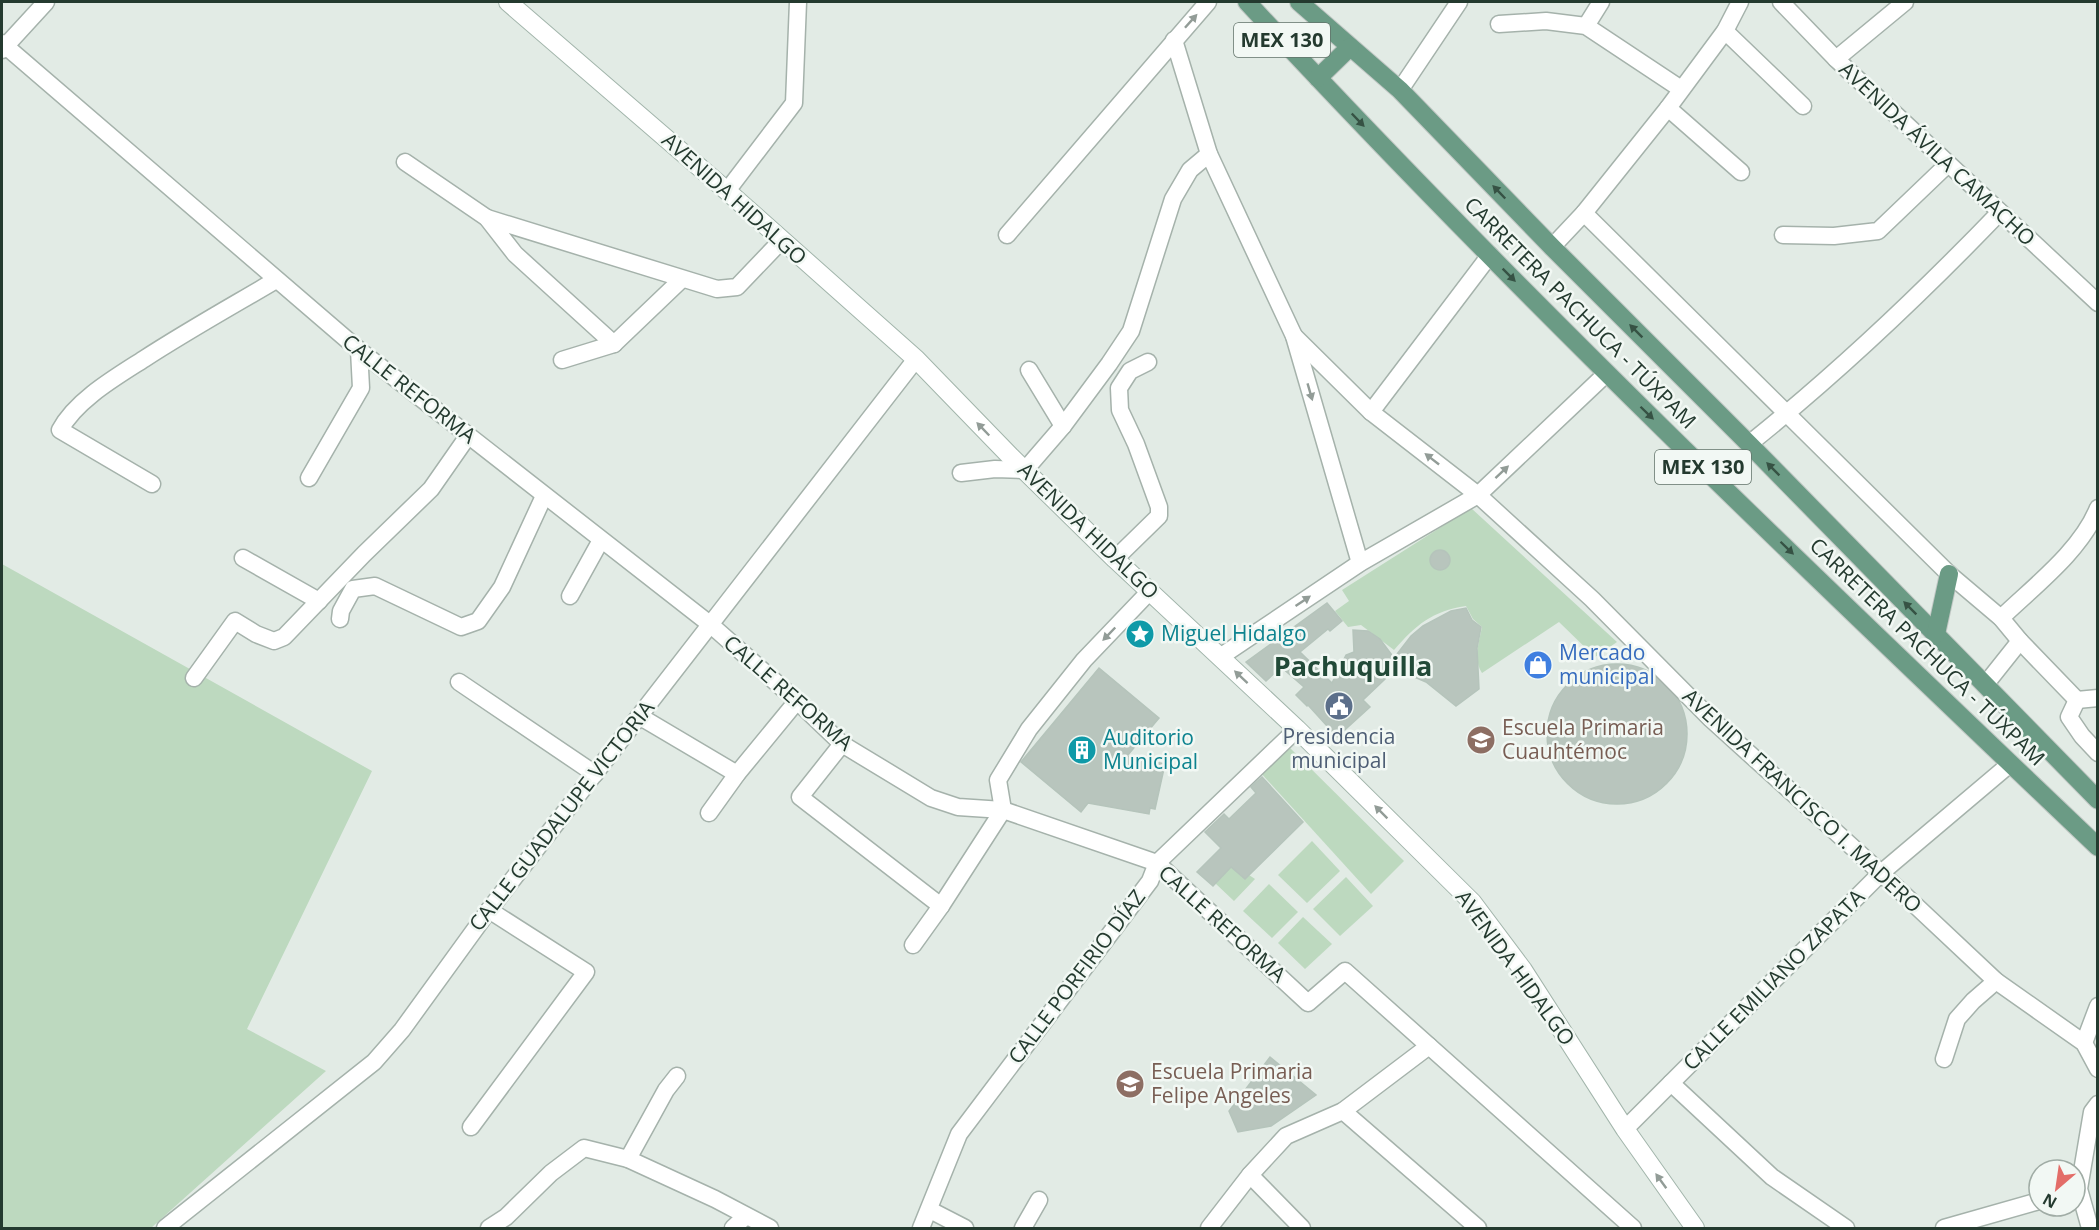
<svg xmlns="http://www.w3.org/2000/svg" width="2099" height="1230" font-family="'Open Sans',sans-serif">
<rect width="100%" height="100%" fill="#e2ebe5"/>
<g fill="#bdd9bf">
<path d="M1471,508L1617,642L1595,657L1559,622L1482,673C1473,660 1479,642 1482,627L1473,619L1466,606C1432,611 1416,625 1394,650L1361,625L1348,627L1335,611L1349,601L1342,590Z"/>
<polygon points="2,564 372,771 247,1029 326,1071 151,1228 2,1228"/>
<circle cx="1618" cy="733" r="51"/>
<polygon points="1287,745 1404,861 1371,894 1259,771"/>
<polygon points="1312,841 1340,871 1307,903 1278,875"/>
<polygon points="1231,867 1245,879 1249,875 1255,879 1234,901 1215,883"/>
<polygon points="1346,877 1373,906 1340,936 1313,909"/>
<polygon points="1269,884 1298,912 1272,938 1243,911"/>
<polygon points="1303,917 1332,944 1305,969 1278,943"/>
</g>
<g fill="#b8c5bd" stroke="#b5c4bb" stroke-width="1.5">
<circle cx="1440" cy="560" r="10"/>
<polygon points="1327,603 1342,621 1330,631 1328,629 1300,652 1332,683 1346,655 1354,652 1353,630 1368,631 1380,639 1394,658 1411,636 1423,626 1451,611 1466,608 1472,620 1481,627 1477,648 1479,689 1456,706 1426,682 1391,667 1385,679 1363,700 1370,707 1337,737 1308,705 1307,706 1296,695 1304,687 1281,667 1266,681 1246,662"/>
<circle cx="1617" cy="734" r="70"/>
<polygon points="1099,668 1159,718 1127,756 1165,764 1155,809 1150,808 1149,814 1088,803 1081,812 1021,762"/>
<polygon points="1262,777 1303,822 1245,879 1231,867 1213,886 1197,872 1221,848 1205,832 1224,814 1229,819 1256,793 1251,787"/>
<polygon points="1270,1057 1316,1095 1271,1126 1238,1132 1229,1111"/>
</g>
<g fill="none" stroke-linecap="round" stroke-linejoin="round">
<g stroke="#a5b2ab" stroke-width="19">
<g id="street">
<polyline points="1781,2 1836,59 2098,303"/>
<polyline points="1499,24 1546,21 1586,26 1681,89"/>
<polyline points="1586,26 1601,2"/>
<polyline points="1725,31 1803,106"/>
<polyline points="1174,40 1209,154 1294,336 1360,563"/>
<polyline points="2,43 359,350 711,625 797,701 842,744 931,798 958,807 1003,810 1157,863 1308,1003 1345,971 1633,1228"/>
<polyline points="2,50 46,2"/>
<polyline points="1836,59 1905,2"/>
<polyline points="1400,90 1459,2"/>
<polyline points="1668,108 1741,172"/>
<polyline points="405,162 487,218 515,254 614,344"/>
<polyline points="727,191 794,103 798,2"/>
<polyline points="1584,213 1949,574 2001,618 2020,641 2077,700"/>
<polyline points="487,218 717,289 737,287 781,241"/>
<polyline points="1007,235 1208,2"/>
<polyline points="1783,235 1834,236 1878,231 1947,165"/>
<polyline points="1552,247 1584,213 1668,108 1725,31 1740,2"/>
<polyline points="1294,336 1371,412 1478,495 1592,599 1711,719 1881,873 1996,981 2084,1043 2098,1069"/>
<polyline points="562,360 614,344 681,280"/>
<polyline points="1029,370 1063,426"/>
<polyline points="1371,412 1490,255"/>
<path d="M1749,444C1838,373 1921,294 2000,212"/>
<polyline points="961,473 995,469 1025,470 1063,426 1109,364 1131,331 1173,199 1190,170 1209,154"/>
<polyline points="309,478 361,388 359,350"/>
<path d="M152,484L60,430C76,400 116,377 144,359C187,331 232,306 276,280"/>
<polyline points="243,558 319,601"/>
<polyline points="1115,559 1159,516 1159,507 1136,444 1120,410 1119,388 1130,371 1148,362"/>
<polyline points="570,596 601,540"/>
<path d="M2001,618C2033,587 2081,551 2098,508"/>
<polyline points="340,619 341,611 353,589 375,586 461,627 478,621 502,587 544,496"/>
<polyline points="1220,657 1360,563 1478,495 1607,373"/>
<polyline points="194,678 235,621 256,634 274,641 284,637 364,554 431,489 468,436"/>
<polyline points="459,682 595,774"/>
<polyline points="1985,685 2020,641"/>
<polyline points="2077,700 2069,717 2082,736 2098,753"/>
<polyline points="2077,700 2098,698"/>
<polyline points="639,716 737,774"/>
<polyline points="842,744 800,797 941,906"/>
<polyline points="709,813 737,774 797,701"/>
<polyline points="913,945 941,906 1003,810 998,780 1029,729 1084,660 1150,591"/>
<polyline points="2084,1043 2098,1006"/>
<polyline points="1944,1059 1957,1019 1973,1001 1996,981"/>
<polyline points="1671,1083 1772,1177 1846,1228"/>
<polyline points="1343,1111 1478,1228"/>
<polyline points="471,1127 586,972 489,910"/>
<polyline points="1625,1129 1881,873 2010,764"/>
<polyline points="628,1159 666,1090 677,1076"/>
<polyline points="1250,1175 1302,1228"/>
<polyline points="930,1210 965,1228"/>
<polyline points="165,1228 374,1062 402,1030 489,910 916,359"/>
<polyline points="489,1228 506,1217 551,1173 584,1148 628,1159 715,1199 770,1228"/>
<polyline points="733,1228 746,1216"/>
<polyline points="921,1228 959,1134 1150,881 1157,863 1297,729"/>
<polyline points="1023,1228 1039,1200"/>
<polyline points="1209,1228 1250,1175 1286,1136 1343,1111 1429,1046"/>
<polyline points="1944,1228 2039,1201"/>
<polyline points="2090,1228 2079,1189 2092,1112 2098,1104"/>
</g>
</g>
<g stroke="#a2b5ab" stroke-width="20">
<polyline id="secondary" points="508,2 727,191 916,359 1011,457 1115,559 1297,729 1472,902 1523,970 1625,1129 1695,1228"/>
</g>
<g stroke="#c2c8c5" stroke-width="20">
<g id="primary">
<path d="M1247,2C1518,295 1808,571 2098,847"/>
<polyline points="1299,2 1400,90 1552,247 1749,444 2098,800"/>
<polyline points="1318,78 1350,47"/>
<polyline points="1936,634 1949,574"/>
</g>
</g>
<use href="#street" stroke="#fff" stroke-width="16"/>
<use href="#secondary" stroke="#fff" stroke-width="18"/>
<use href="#primary" stroke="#6b9b85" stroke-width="18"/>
</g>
<defs><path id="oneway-solid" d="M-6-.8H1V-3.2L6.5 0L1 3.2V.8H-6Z" transform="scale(1.5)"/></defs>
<g fill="#929c97">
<use href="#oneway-solid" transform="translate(1191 21) rotate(-48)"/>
<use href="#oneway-solid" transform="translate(1310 392) rotate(74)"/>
<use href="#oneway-solid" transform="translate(983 429) rotate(-134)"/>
<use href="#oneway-solid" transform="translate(1432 459) rotate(-142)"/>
<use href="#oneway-solid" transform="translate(1502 472) rotate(-43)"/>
<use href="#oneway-solid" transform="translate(1303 601) rotate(-34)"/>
<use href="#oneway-solid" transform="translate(1109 634) rotate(134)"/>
<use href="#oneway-solid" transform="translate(1241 677) rotate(-137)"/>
<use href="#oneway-solid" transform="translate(1381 812) rotate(-135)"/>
<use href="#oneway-solid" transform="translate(1661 1181) rotate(-126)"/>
</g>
<g fill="#365244">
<use href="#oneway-solid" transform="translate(1358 120) rotate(46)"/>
<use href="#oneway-solid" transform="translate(1499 192) rotate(-134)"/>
<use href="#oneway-solid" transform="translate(1509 275) rotate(45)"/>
<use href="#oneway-solid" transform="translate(1636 331) rotate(-135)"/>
<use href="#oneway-solid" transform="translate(1647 413) rotate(44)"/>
<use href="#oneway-solid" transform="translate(1773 469) rotate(-135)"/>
<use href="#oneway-solid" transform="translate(1787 548) rotate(44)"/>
<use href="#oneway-solid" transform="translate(1910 608) rotate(-135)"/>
</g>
<defs>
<g id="sight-disc" transform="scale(1.5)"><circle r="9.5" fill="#0f9aa8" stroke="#f2f8f4"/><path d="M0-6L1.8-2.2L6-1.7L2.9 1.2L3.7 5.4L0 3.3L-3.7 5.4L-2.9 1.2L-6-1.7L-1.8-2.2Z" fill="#fff"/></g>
<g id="shop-disc" transform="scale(1.5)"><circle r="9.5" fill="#3f7fe0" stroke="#f2f8f4"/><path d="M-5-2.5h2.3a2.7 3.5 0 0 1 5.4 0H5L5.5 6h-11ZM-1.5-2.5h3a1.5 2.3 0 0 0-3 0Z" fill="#fff"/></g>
<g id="civic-disc" transform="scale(1.5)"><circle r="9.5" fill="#5c6f8a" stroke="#f2f8f4"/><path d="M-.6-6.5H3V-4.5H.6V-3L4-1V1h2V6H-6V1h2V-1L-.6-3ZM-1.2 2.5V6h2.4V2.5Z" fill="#fff"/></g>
<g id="school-disc" transform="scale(1.5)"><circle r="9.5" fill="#8d6e63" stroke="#f2f8f4"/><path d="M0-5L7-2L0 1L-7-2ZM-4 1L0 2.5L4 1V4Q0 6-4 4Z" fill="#fff"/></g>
<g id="building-disc" transform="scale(1.5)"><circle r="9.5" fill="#0f9aa8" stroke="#f2f8f4"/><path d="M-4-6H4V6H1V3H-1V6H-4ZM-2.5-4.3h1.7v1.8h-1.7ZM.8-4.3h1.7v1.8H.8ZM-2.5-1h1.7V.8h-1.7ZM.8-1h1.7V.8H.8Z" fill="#fff"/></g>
</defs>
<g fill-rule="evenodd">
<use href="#sight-disc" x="1140" y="634"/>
<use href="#shop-disc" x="1538" y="665"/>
<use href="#civic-disc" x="1339" y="706"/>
<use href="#school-disc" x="1481" y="740"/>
<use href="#building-disc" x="1082" y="750"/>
<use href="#school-disc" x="1130" y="1084"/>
</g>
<g text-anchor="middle" stroke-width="5" stroke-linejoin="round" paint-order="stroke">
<g fill="#f2f8f4" stroke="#62736a" stroke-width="1.5">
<rect x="1234" y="23" width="96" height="34" rx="4.5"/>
<rect x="1655" y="450" width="96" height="34" rx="4.5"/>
</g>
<g font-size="20" font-weight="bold" fill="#243a2f">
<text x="1282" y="47">MEX 130</text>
<text x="1703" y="474">MEX 130</text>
</g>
<g font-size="21" fill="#243a2f" stroke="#f2f8f4">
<text transform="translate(1937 154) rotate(43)" y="7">AVENIDA ÁVILA CAMACHO</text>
<text transform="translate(734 199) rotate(42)" y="7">AVENIDA HIDALGO</text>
<text transform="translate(1580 313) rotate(45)" y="7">CARRETERA PACHUCA - TÚXPAM</text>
<text transform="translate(409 389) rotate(38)" y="7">CALLE REFORMA</text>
<text transform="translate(1088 531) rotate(44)" y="7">AVENIDA HIDALGO</text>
<text transform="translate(1927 652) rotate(44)" y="7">CARRETERA PACHUCA - TÚXPAM</text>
<text transform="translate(788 693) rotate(41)" y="7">CALLE REFORMA</text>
<text transform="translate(1802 801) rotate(43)" y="7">AVENIDA FRANCISCO I. MADERO</text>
<text transform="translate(562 816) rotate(-52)" y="7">CALLE GUADALUPE VICTORIA</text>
<text transform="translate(1222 924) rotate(42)" y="7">CALLE REFORMA</text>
<text transform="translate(1515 968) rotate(54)" y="7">AVENIDA HIDALGO</text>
<text transform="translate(1077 977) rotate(-53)" y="7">CALLE PORFIRIO DÍAZ</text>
<text transform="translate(1774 980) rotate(-45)" y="7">CALLE EMILIANO ZAPATA</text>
</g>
<g font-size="21" fill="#0d838f" stroke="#f2f8f4" text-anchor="start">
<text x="1161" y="641">Miguel Hidalgo</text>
<text x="1103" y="745">Auditorio<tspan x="1103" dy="24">Municipal</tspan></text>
</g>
<g font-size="21" fill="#366cbe" stroke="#f2f8f4" text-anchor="start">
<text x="1559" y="660">Mercado<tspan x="1559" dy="24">municipal</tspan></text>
</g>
<g font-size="21" fill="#785e54" stroke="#f2f8f4" text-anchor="start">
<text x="1502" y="735">Escuela Primaria<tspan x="1502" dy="24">Cuauhtémoc</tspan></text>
<text x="1151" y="1079">Escuela Primaria<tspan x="1151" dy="24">Felipe Angeles</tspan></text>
</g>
<g font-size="21" fill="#4e5e75" stroke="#f2f8f4">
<text x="1339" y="744">Presidencia<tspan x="1339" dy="24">municipal</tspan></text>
</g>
<g font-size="27" font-weight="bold" fill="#224a38" stroke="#f2f8f4">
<text x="1353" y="676">Pachuquilla</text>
</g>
</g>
<rect width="2099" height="1230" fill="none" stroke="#243a2f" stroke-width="6"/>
<g transform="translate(2057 1188) rotate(209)"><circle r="28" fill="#f2f8f4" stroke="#a0aca5" stroke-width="1.5"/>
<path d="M0-4.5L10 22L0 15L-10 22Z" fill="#e36d68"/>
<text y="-9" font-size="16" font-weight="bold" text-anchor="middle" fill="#243a2f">N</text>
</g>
</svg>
